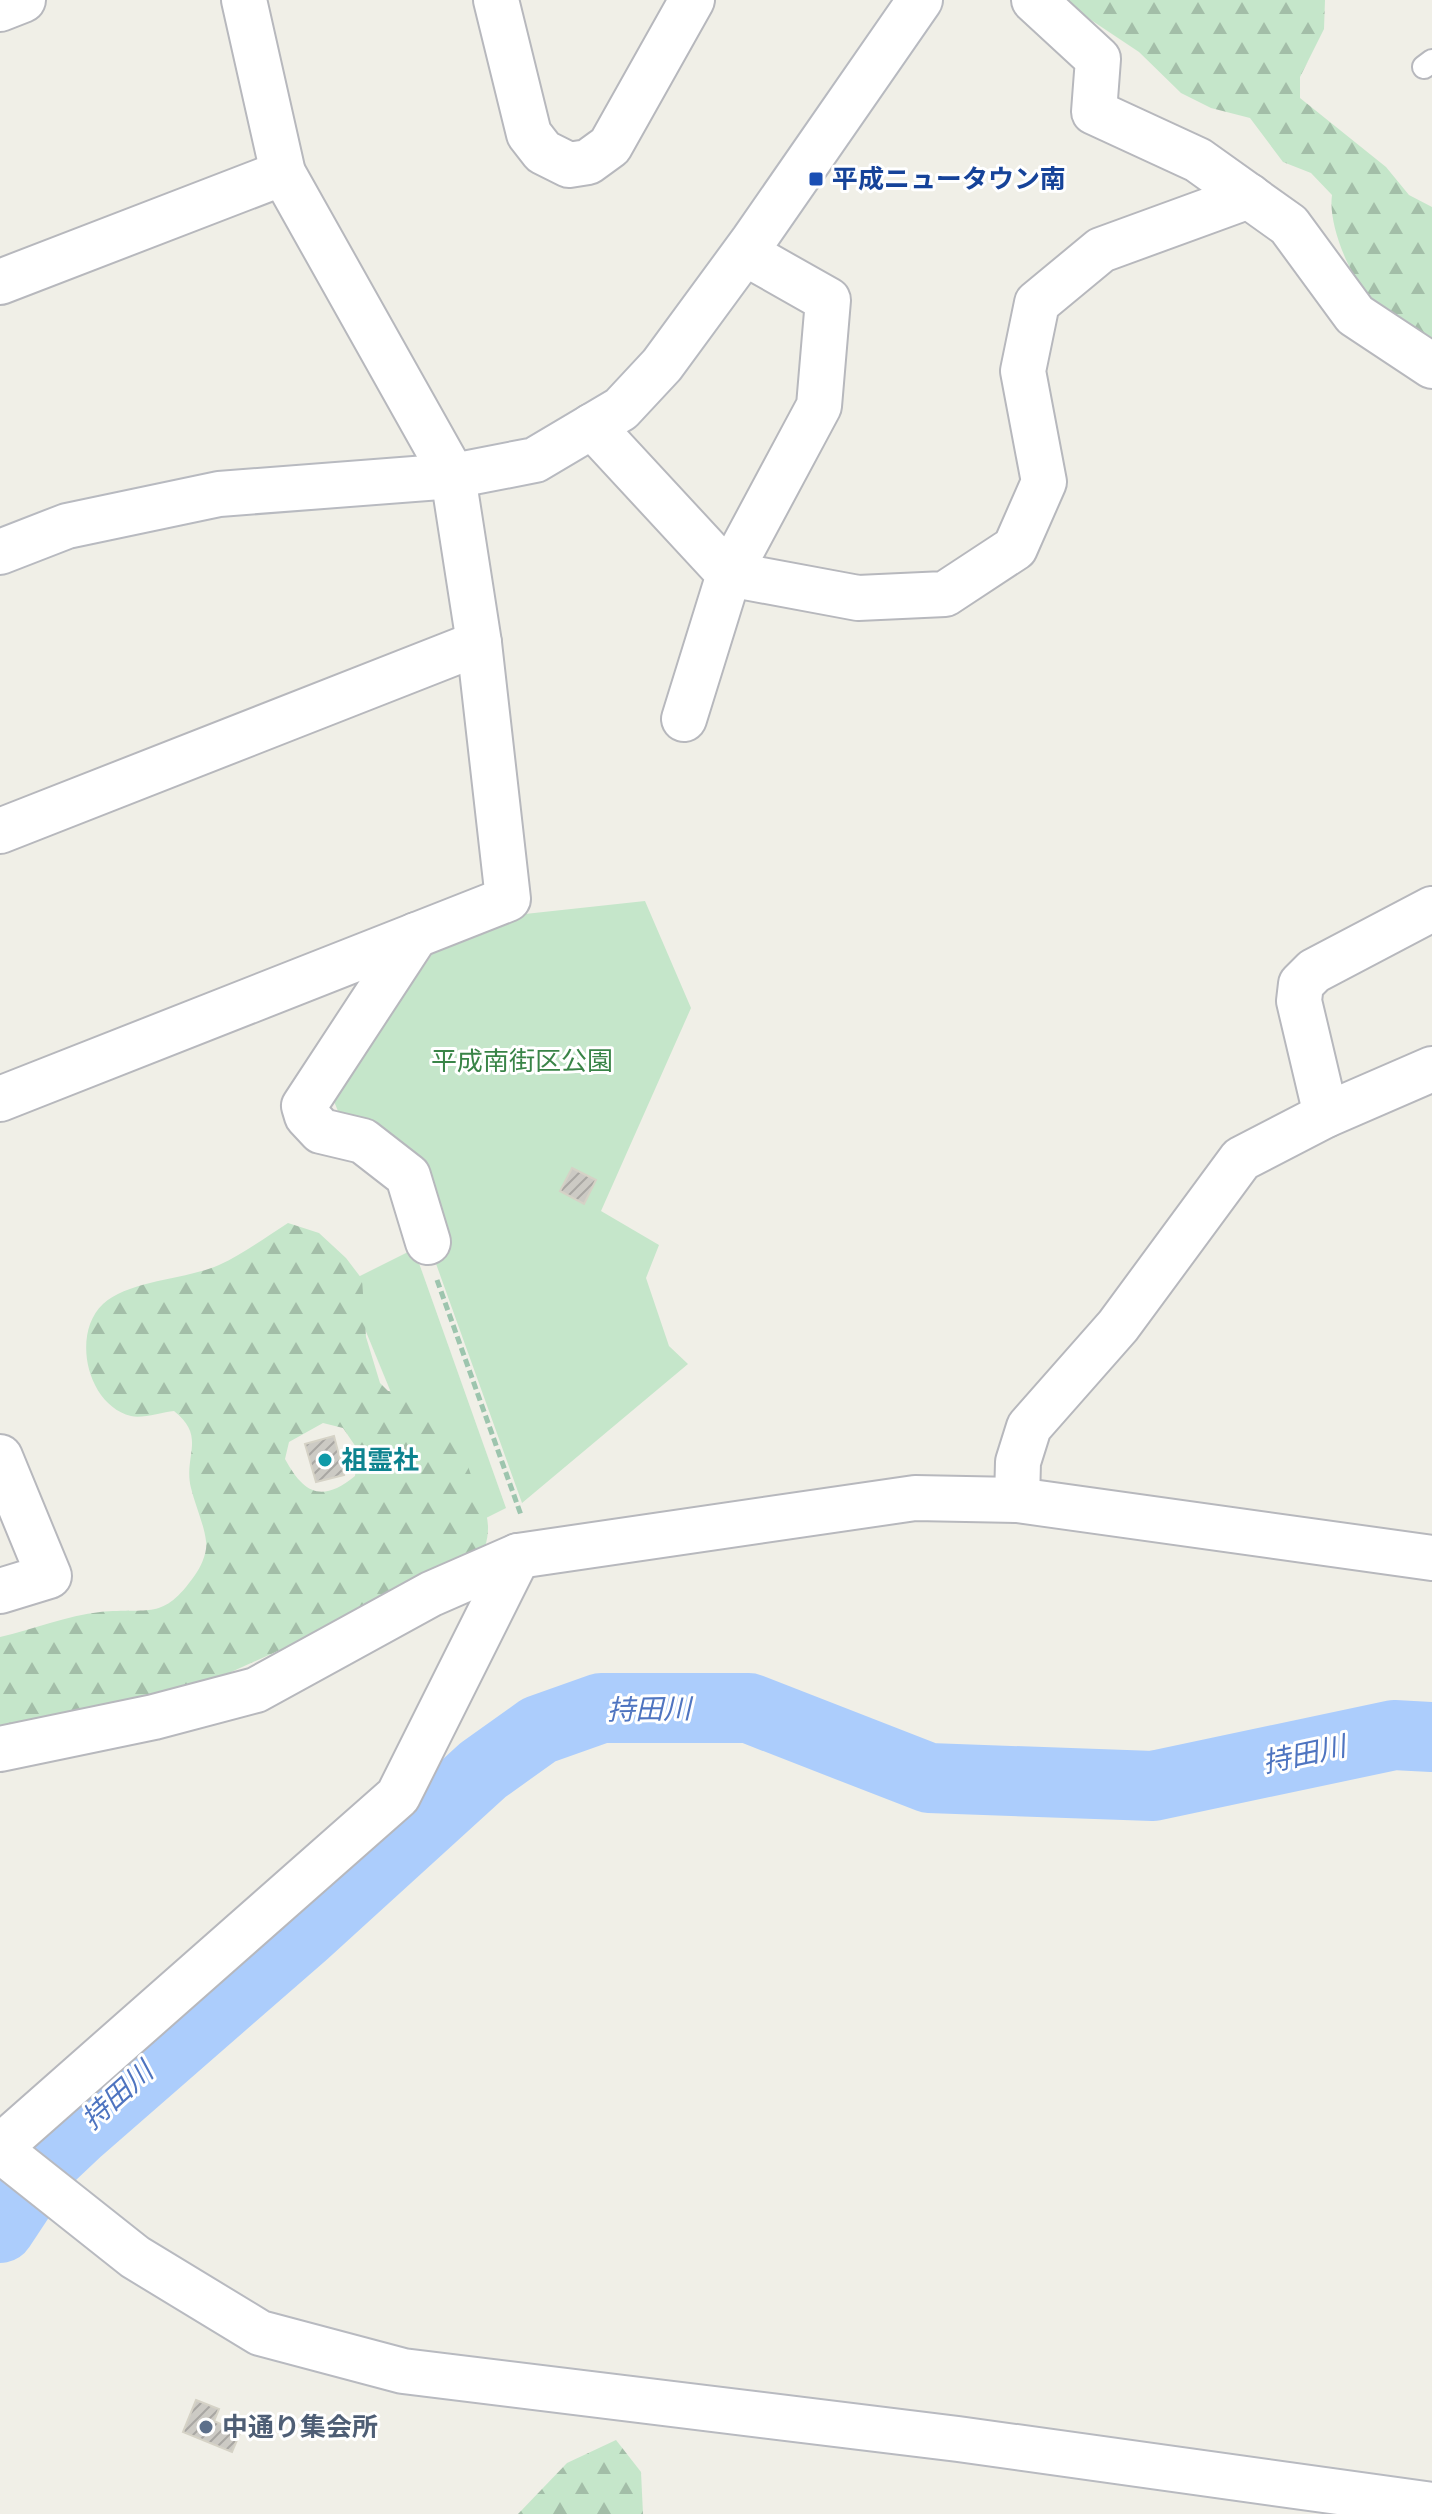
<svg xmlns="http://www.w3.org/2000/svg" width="1432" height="2514" font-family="'Open Sans','Noto Sans JP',sans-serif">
<defs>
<pattern id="forest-firs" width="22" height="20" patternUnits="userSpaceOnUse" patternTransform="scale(2)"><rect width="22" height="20" fill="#c5e6ca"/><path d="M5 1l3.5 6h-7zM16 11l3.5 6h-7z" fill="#a3bea8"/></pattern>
<pattern id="building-hatch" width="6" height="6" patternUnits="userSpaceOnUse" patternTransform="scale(2)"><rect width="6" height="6" fill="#cccac4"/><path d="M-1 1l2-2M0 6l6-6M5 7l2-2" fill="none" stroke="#a9a7a3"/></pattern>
</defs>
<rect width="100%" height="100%" fill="#f0efe7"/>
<g fill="#c5e6ca">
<polygon points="645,901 691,1008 601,1211 659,1245 646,1278 669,1346 688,1364 522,1503 430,1247 449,1233 426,1161 371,1122 340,1116 333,1099 433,953 525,914"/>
<polygon points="414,1249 506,1508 450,1536 346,1283"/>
</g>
<g fill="url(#forest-firs)" fill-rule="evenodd">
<path d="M1061,0H1325L1324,29L1300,77V98L1386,167L1409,195L1432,207V341C1418,333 1400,327 1387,317C1358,296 1327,230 1332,195L1311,173L1283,162L1250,118L1211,108L1181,93L1139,52Z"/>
<path d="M288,1223L319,1233L346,1258L362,1279L366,1337L380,1383L388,1391C439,1393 457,1433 472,1477C481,1504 494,1517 485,1547L362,1613L189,1691L0,1735V1637C32,1630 68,1615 100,1612C150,1607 162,1622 195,1575C201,1567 208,1551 206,1541C204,1524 195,1505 191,1488C183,1456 207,1437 174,1411C162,1412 142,1419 131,1416C87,1405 71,1334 103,1304C129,1280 185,1280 219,1265C243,1254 266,1237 288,1223ZM323,1423L343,1428L358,1450L355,1476C322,1503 304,1494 285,1459L289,1442Z"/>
<polygon points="616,2440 641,2472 643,2514 518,2514 567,2463"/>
</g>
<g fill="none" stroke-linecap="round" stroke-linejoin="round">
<polyline stroke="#accdfc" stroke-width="70" points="0,2228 43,2163 78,2130 304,1933 483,1770 539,1730 601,1708 749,1708 929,1778 1153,1786 1394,1735 1432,1737"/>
</g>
<g fill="url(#building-hatch)" stroke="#d5d2c6" stroke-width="2">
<polygon points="572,1168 596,1180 584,1204 560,1191"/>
<polygon points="334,1436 344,1475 316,1482 305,1444"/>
<polygon points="196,2400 219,2409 214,2421 240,2433 232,2452 183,2432"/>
</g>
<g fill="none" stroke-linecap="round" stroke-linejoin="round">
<g stroke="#b7b8bd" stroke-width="26">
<polyline id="lane" points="1424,67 1432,61"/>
</g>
<g stroke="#b7b8bd" stroke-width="48">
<g id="street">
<polyline points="496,0 529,134 543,152 569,165 588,162 610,146 692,0"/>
<polyline points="1034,0 1098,59 1094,112 1198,160 1289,225 1355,315 1432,366"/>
<polyline points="0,9 23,0"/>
<polyline points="745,253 828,300 819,406 729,574 858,598 945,594 1015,548 1044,482 1023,371 1037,303 1101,250 1249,196"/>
<polyline points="0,282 283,173"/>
<polyline points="592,426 729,574 684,719"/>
<polyline points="0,831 479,643"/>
<polyline points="416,935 304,1106 307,1116 321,1131 363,1141 408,1176 428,1242"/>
<polyline points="0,1099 508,899 479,643 453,476 283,173 244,0"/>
<polyline points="1326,1115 1299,1001 1301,984 1314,971 1432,909"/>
<polyline points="0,1457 49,1576 0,1591"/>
<polyline points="1017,1500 1018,1462 1029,1427 1118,1326 1241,1159 1326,1115 1432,1069"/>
<polyline points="0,1749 154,1717 256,1690 431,1594 518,1556 915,1498 1017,1500 1432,1558"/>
<polyline points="0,2147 398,1796 518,1556"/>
</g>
</g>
<g stroke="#b8bac0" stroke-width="48">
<g id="secondary">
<polyline points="0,552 67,526 219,494 453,476 535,460 621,409 662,365 753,241 920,0"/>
<polyline points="0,2150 135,2257 260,2333 403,2371 958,2439 1432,2505"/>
</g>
</g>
<polyline stroke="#9dc5ae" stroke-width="5" stroke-dasharray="8 4" stroke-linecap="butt" points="437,1280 521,1515"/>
<use href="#lane" stroke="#fff" stroke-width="22"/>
<use href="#street" stroke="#fff" stroke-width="44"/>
<use href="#secondary" stroke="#fff" stroke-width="44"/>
</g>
<rect fill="#1a4fb4" stroke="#fff" stroke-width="3" x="808" y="171" width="16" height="16" rx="4"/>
<circle fill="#0f9aa8" stroke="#fff" stroke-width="3" cx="325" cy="1460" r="8"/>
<circle fill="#5c6f8a" stroke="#fff" stroke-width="3" cx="206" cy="2427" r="8"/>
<g text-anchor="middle" stroke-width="6" stroke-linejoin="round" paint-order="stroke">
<g font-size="26" font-weight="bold" fill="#164399" stroke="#fff" text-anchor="start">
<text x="832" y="188">平成ニュータウン南</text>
</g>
<g font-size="26" fill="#398447" stroke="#fff">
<text x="522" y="1070">平成南街区公園</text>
</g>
<g font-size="26" font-weight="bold" fill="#0d838f" stroke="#fff" text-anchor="start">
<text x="341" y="1469">祖霊社</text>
</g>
<g font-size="26" font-weight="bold" fill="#4e5e75" stroke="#fff" text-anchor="start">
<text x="222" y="2436">中通り集会所</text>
</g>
<g font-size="28" font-style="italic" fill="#4e74c0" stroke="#fff">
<text transform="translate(649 1709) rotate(-1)" y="10">持田川</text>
<text transform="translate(1304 1754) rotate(-12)" y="10">持田川</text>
<text transform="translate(117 2095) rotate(-42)" y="10">持田川</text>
</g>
</g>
</svg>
